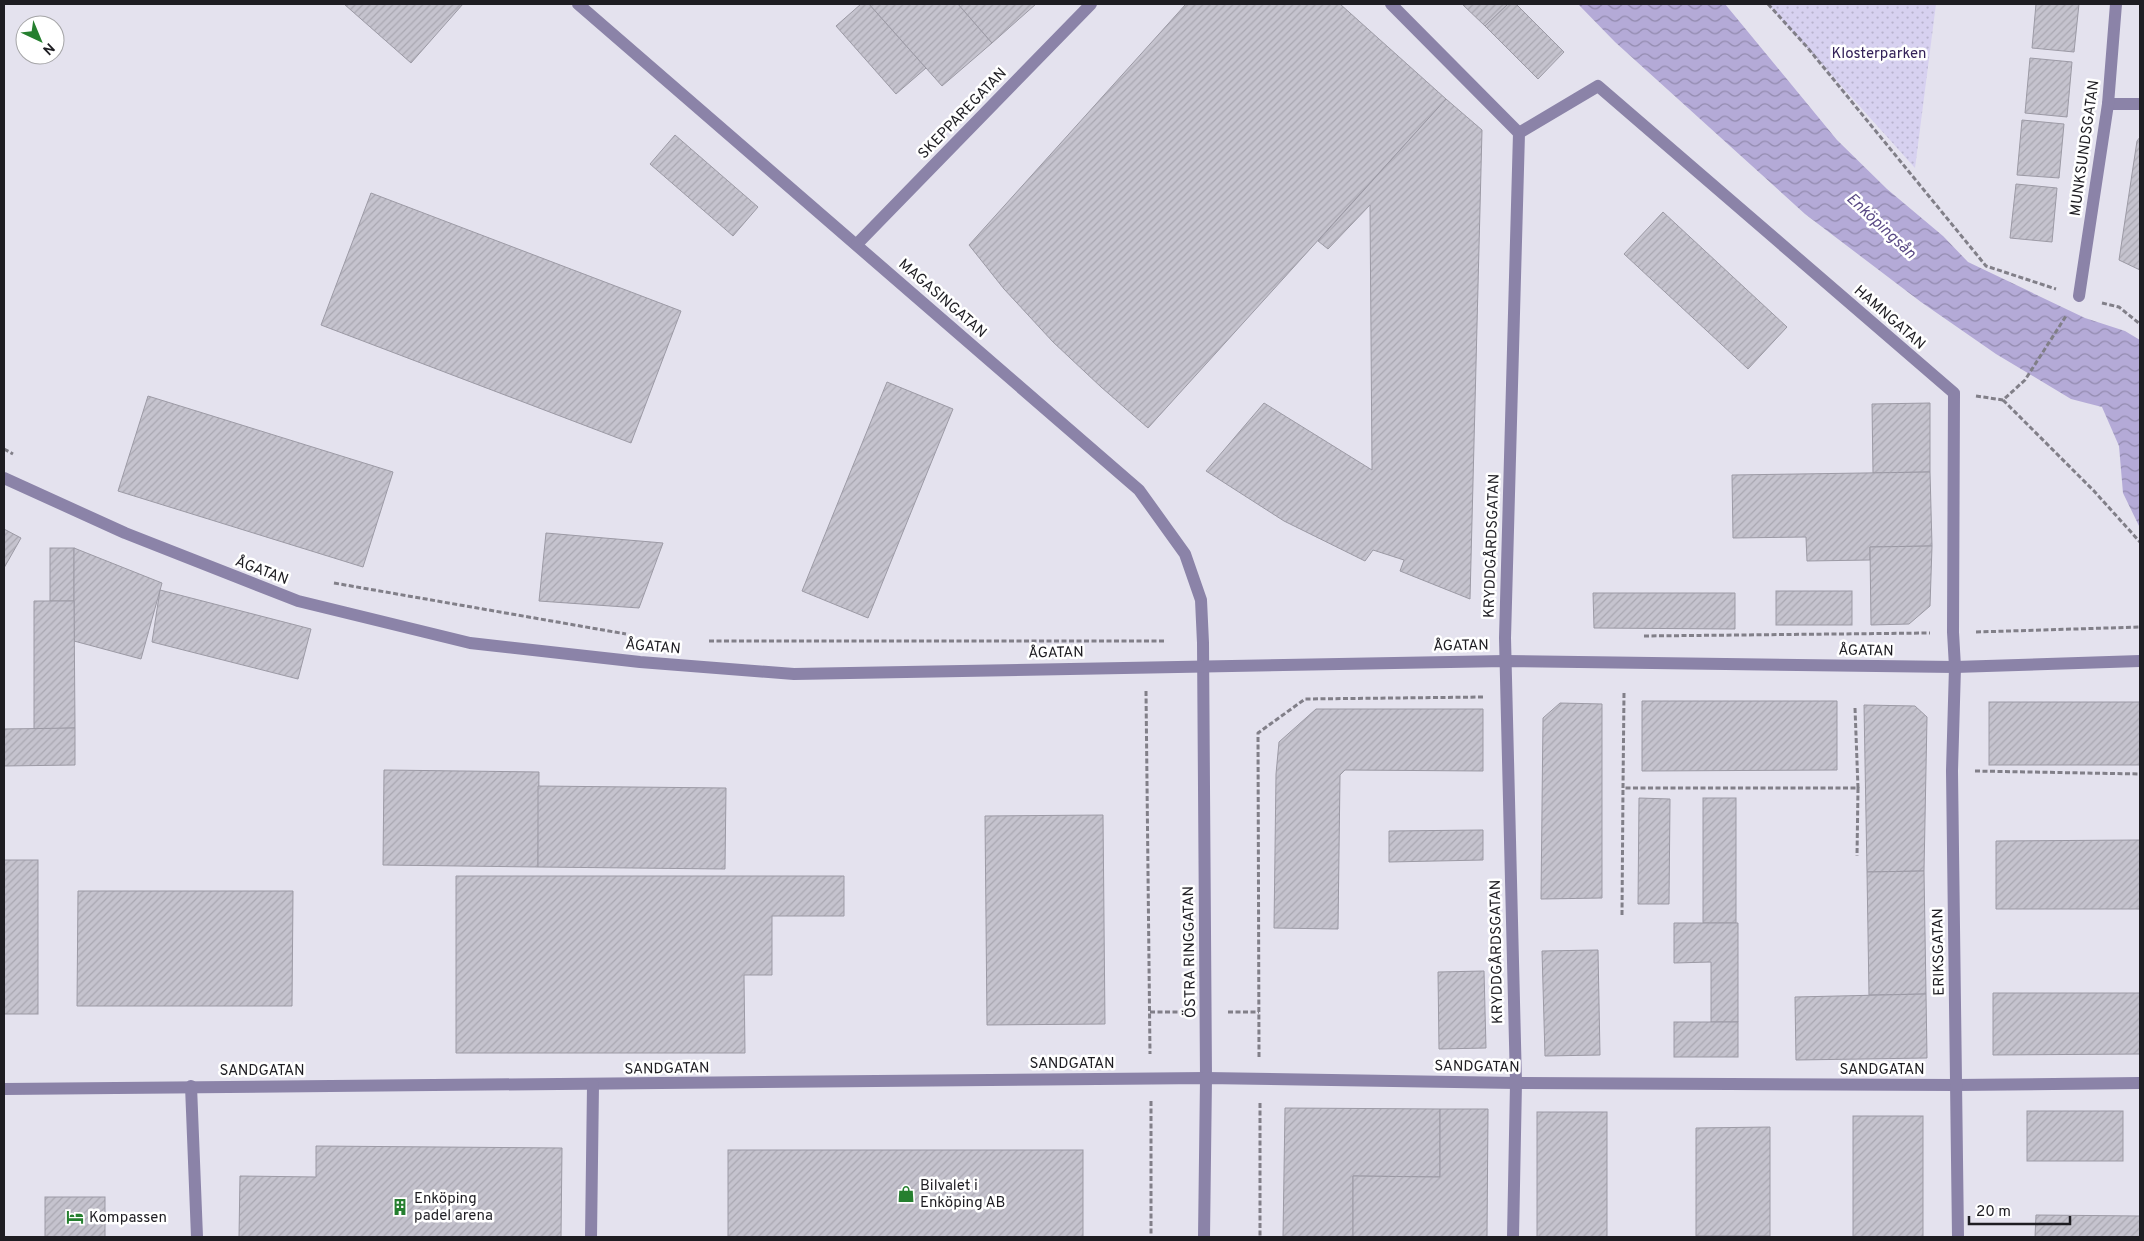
<svg xmlns="http://www.w3.org/2000/svg" width="2144" height="1241" font-family="Overpass,sans-serif">
<defs>
<pattern id="park-dots" width="8" height="8" patternUnits="userSpaceOnUse" patternTransform="scale(1.25)"><rect width="8" height="8" fill="#d7d1f0"/><path d="M2 2h.1M6 6h.1" fill="none" stroke="#b8b3ce" stroke-width="1.8" stroke-linecap="round"/></pattern>
<pattern id="water-waves" width="16" height="10" patternUnits="userSpaceOnUse" patternTransform="scale(1.25)"><rect width="16" height="10" fill="#b4aad7"/><path d="M0 5q4-4 8 0t8 0" fill="none" stroke="#928aae"/></pattern>
<pattern id="building-hatch" width="6" height="6" patternUnits="userSpaceOnUse" patternTransform="scale(1.25)"><rect width="6" height="6" fill="#c5c3ce"/><path d="M-1 1l2-2M0 6l6-6M5 7l2-2" fill="none" stroke="#a9a7b1"/></pattern>
</defs>
<rect width="100%" height="100%" fill="#e4e2ee"/>
<polygon fill="url(#park-dots)" points="1768,4 1936,4 1915,168"/>
<polygon fill="url(#water-waves)" points="1578,4 1725,4 1837,140 1887,189 1943,236 1968,262 2085,318 2125,331 2140,340 2140,528 2123,493 2119,446 2102,407 2071,399 1996,354 1921,302 1805,214 1615,42"/>
<g fill="url(#building-hatch)" stroke="#9c9aa5">
<polygon points="344,4 463,4 411,63"/>
<polygon points="861,4 869,4 926,68 896,94 836,26"/>
<polygon points="869,4 958,4 992,43 942,86"/>
<polygon points="958,4 1036,4 992,43"/>
<polygon points="1186,4 1340,4 1446,99 1148,428 1101,387 1053,342 1004,289 969,245"/>
<polygon points="1462,4 1508,4 1485,26"/>
<polygon points="1508,4 1516,4 1564,52 1538,79 1485,26"/>
<polygon points="2036,4 2079,4 2074,52 2032,48"/>
<polygon points="2030,58 2072,62 2067,117 2025,113"/>
<polygon points="1446,99 1482,130 1470,599 1400,571 1404,560 1373,550 1365,561 1284,521 1206,471 1264,403 1372,470 1370,205 1328,249 1318,241"/>
<polygon points="2022,120 2064,124 2059,178 2017,175"/>
<polygon points="675,135 758,207 733,236 650,164"/>
<polygon points="2140,137 2140,270 2119,260 2137,141"/>
<polygon points="2016,184 2057,188 2052,242 2010,238"/>
<polygon points="371,193 681,311 631,443 321,325"/>
<polygon points="1663,212 1787,327 1748,369 1624,254"/>
<polygon points="887,382 953,409 868,618 802,591"/>
<polygon points="148,396 393,472 363,567 118,491"/>
<polygon points="1930,403 1930,472 1873,473 1872,404"/>
<polygon points="1930,472 1932,546 1870,547 1870,560 1807,561 1806,537 1733,538 1732,475"/>
<polygon points="4,529 21,538 4,568"/>
<polygon points="546,533 663,543 639,608 539,601"/>
<polygon points="1932,546 1930,606 1909,624 1871,625 1870,547"/>
<rect x="50" y="548" width="24" height="53"/>
<polygon points="74,548 162,583 141,659 74,641"/>
<polygon points="160,590 311,629 298,679 152,642"/>
<rect x="1776" y="591" width="76" height="34"/>
<polygon points="1593,593 1735,593 1735,629 1594,628"/>
<polygon points="34,601 74,601 75,728 34,729"/>
<polygon points="1642,701 1837,701 1837,770 1642,771"/>
<rect x="1989" y="702" width="151" height="63"/>
<polygon points="1560,703 1602,704 1602,898 1541,899 1543,718"/>
<polygon points="1864,705 1915,706 1927,717 1924,871 1867,872"/>
<polygon points="1316,709 1483,709 1483,771 1345,770 1340,775 1338,929 1274,928 1276,774 1279,742"/>
<polygon points="75,728 75,765 4,766 4,729"/>
<polygon points="384,770 539,772 538,867 383,865"/>
<polygon points="538,786 726,788 725,869 538,867"/>
<polygon points="1639,798 1670,799 1669,904 1638,904"/>
<rect x="1703" y="798" width="33" height="125"/>
<polygon points="1103,815 1105,1024 987,1025 985,816"/>
<polygon points="1483,830 1483,860 1389,862 1389,831"/>
<polygon points="2140,840 2140,909 1996,909 1996,841"/>
<rect x="4" y="860" width="34" height="154"/>
<polygon points="1924,871 1926,994 1869,995 1867,872"/>
<polygon points="456,876 844,876 844,916 772,916 772,975 744,975 745,1053 456,1053"/>
<polygon points="78,891 293,891 292,1006 77,1006"/>
<polygon points="1674,923 1738,923 1738,1022 1711,1022 1711,962 1674,963"/>
<polygon points="1598,950 1600,1055 1545,1056 1542,951"/>
<polygon points="1484,971 1486,1048 1439,1049 1438,972"/>
<polygon points="1993,993 2140,993 2140,1054 1993,1055"/>
<polygon points="1926,994 1927,1058 1796,1060 1795,997"/>
<rect x="1674" y="1022" width="64" height="35"/>
<polygon points="1285,1108 1440,1109 1440,1177 1353,1176 1353,1237 1283,1237"/>
<polygon points="1440,1109 1488,1109 1487,1237 1353,1237 1353,1176 1440,1177"/>
<rect x="2027" y="1111" width="96" height="50"/>
<rect x="1537" y="1112" width="70" height="125"/>
<rect x="1853" y="1116" width="70" height="121"/>
<polygon points="1770,1127 1770,1236 1696,1236 1696,1128"/>
<polygon points="316,1146 562,1148 561,1237 239,1237 240,1176 316,1177"/>
<rect x="728" y="1150" width="355" height="87"/>
<rect x="45" y="1197" width="60" height="40"/>
<polygon points="2036,1215 2140,1216 2140,1237 2035,1237"/>
</g>
<g fill="none" stroke-linecap="round" stroke-linejoin="round">
<g stroke="#817f88" stroke-width="3" stroke-dasharray="5 2.5" stroke-linecap="butt">
<polyline points="1768,4 1807,47 1986,266 2056,289"/>
<polyline points="2102,303 2119,307 2140,324"/>
<polyline points="1976,396 2003,400 2025,380 2066,316"/>
<polyline points="2003,400 2094,491 2140,542"/>
<polyline points="4,449 13,454"/>
<polyline points="334,583 626,634"/>
<polyline points="1976,632 2140,627"/>
<polyline points="1644,636 1930,633"/>
<polyline points="709,641 1165,641"/>
<polyline points="1146,691 1150,1054"/>
<polyline points="1624,693 1623,788 1858,788 1857,856"/>
<polyline points="1855,708 1858,788"/>
<polyline points="1975,771 2140,774"/>
<polyline points="1622,915 1623,788"/>
<polyline points="1150,1012 1182,1012"/>
<polyline points="1228,1012 1259,1012"/>
<polyline points="1259,1057 1258,733 1305,699 1483,697"/>
<polyline points="1151,1101 1151,1237"/>
<polyline points="1260,1103 1260,1237"/>
</g>
<g stroke="#8b83a8" stroke-width="12">
<polyline points="578,4 1139,490 1185,554 1201,600 1203,643 1206,1078 1204,1237"/>
<polyline points="1391,4 1519,133"/>
<polyline points="2108,104 2140,104"/>
<polyline points="857,244 1091,4"/>
<polyline points="2079,296 2108,104 2116,4"/>
<polyline points="4,478 125,533 298,601 470,643 640,662 794,674 1505,661 1955,667 2140,661"/>
<polyline points="191,1086 197,1237"/>
<polyline points="4,1089 1206,1078 1516,1083 1956,1085 2140,1083"/>
<polyline points="591,1237 593,1085"/>
<polyline points="1513,1237 1516,1083 1505,638 1519,133 1598,86 1954,393 1953,632 1955,667 1952,771 1958,1237"/>
</g>
</g>
<defs>
<g id="shop-bare" transform="scale(1.35)"><path d="M-5-2.5h2.3a2.7 3.5 0 0 1 5.4 0H5L5.5 6h-11ZM-1.5-2.5h3a1.5 2.3 0 0 0-3 0Z" fill="#257f2f" stroke="#fff" stroke-width="2.5" paint-order="stroke"/></g>
<g id="building-bare" transform="scale(1.35)"><path d="M-4-6H4V6H1V3H-1V6H-4ZM-2.5-4.3h1.7v1.8h-1.7ZM.8-4.3h1.7v1.8H.8ZM-2.5-1h1.7V.8h-1.7ZM.8-1h1.7V.8H.8Z" fill="#257f2f" stroke="#fff" stroke-width="2.5" paint-order="stroke"/></g>
<g id="hotel-bare" transform="scale(1.35)"><path d="M-6-4.5h1.5V1H6V5H4.5V3h-9V5H-6ZM-4 0a1.8 1.8 0 1 1 3.6 0ZM.5 0V-2.5h3Q6-2.5 6 0Z" fill="#257f2f" stroke="#fff" stroke-width="2.5" paint-order="stroke"/></g>
</defs>
<g fill-rule="evenodd">
<use href="#shop-bare" x="906" y="1194"/>
<use href="#building-bare" x="400" y="1207"/>
<use href="#hotel-bare" x="75" y="1217"/>
</g>
<g text-anchor="middle" stroke-width="5" stroke-linejoin="round" paint-order="stroke">
<g font-size="15" fill="#332158" stroke="#fff">
<text x="1879" y="58">Klosterparken</text>
</g>
<g font-size="15" fill="#1e1d22" stroke="#fff">
<text transform="translate(962 113) rotate(-46)" y="5">SKEPPAREGATAN</text>
<text transform="translate(2084 148) rotate(-82)" y="5">MUNKSUNDSGATAN</text>
<text transform="translate(943 298) rotate(41)" y="5">MAGASINGATAN</text>
<text transform="translate(1890 317) rotate(41)" y="5">HAMNGATAN</text>
<text transform="translate(1491 546) rotate(-88)" y="5">KRYDDGÅRDSGATAN</text>
<text transform="translate(262 570) rotate(21)" y="5">ÅGATAN</text>
<text transform="translate(1461 645) rotate(-1)" y="5">ÅGATAN</text>
<text transform="translate(653 646) rotate(5)" y="5">ÅGATAN</text>
<text transform="translate(1866 650) rotate(1)" y="5">ÅGATAN</text>
<text transform="translate(1056 652) rotate(-1)" y="5">ÅGATAN</text>
<text transform="translate(1189 952) rotate(-91)" y="5">ÖSTRA RINGGATAN</text>
<text transform="translate(1496 952) rotate(-91)" y="5">KRYDDGÅRDSGATAN</text>
<text transform="translate(1938 952) rotate(-91)" y="5">ERIKSGATAN</text>
<text x="1072" y="1068">SANDGATAN</text>
<text transform="translate(1477 1066) rotate(1)" y="5">SANDGATAN</text>
<text transform="translate(667 1068) rotate(-1)" y="5">SANDGATAN</text>
<text x="1882" y="1074">SANDGATAN</text>
<text x="262" y="1075">SANDGATAN</text>
</g>
<g font-size="15" fill="#1e1d22" stroke="#fff" text-anchor="start">
<text x="920" y="1190">Bilvalet i<tspan x="920" dy="17">Enköping AB</tspan></text>
<text x="414" y="1203">Enköping<tspan x="414" dy="17">padel arena</tspan></text>
<text x="89" y="1222">Kompassen</text>
</g>
<g font-size="16" font-style="italic" fill="#5a4a85" stroke="#fff">
<text transform="translate(1882 225) rotate(43)" y="6">Enköpingsån</text>
</g>
</g>
<rect width="2144" height="1241" fill="none" stroke="#1e1d22" stroke-width="10"/>
<g transform="translate(40 40) rotate(136)"><circle r="24" fill="#ffffff" stroke="#a5a5a7"/>
<path d="M0-4L9 19L0 12L-9 19Z" fill="#257f2f"/>
<text y="-8" font-size="14" font-weight="bold" text-anchor="middle" fill="#1e1d22">N</text>
</g>
<path d="M1969 1216v8h101v-8" fill="none" stroke="#1e1d22" stroke-width="2.5"/>
<text x="1976" y="1216" font-size="15" fill="#1e1d22" stroke="#ffffff" stroke-width="4" paint-order="stroke">20 m</text>
</svg>
